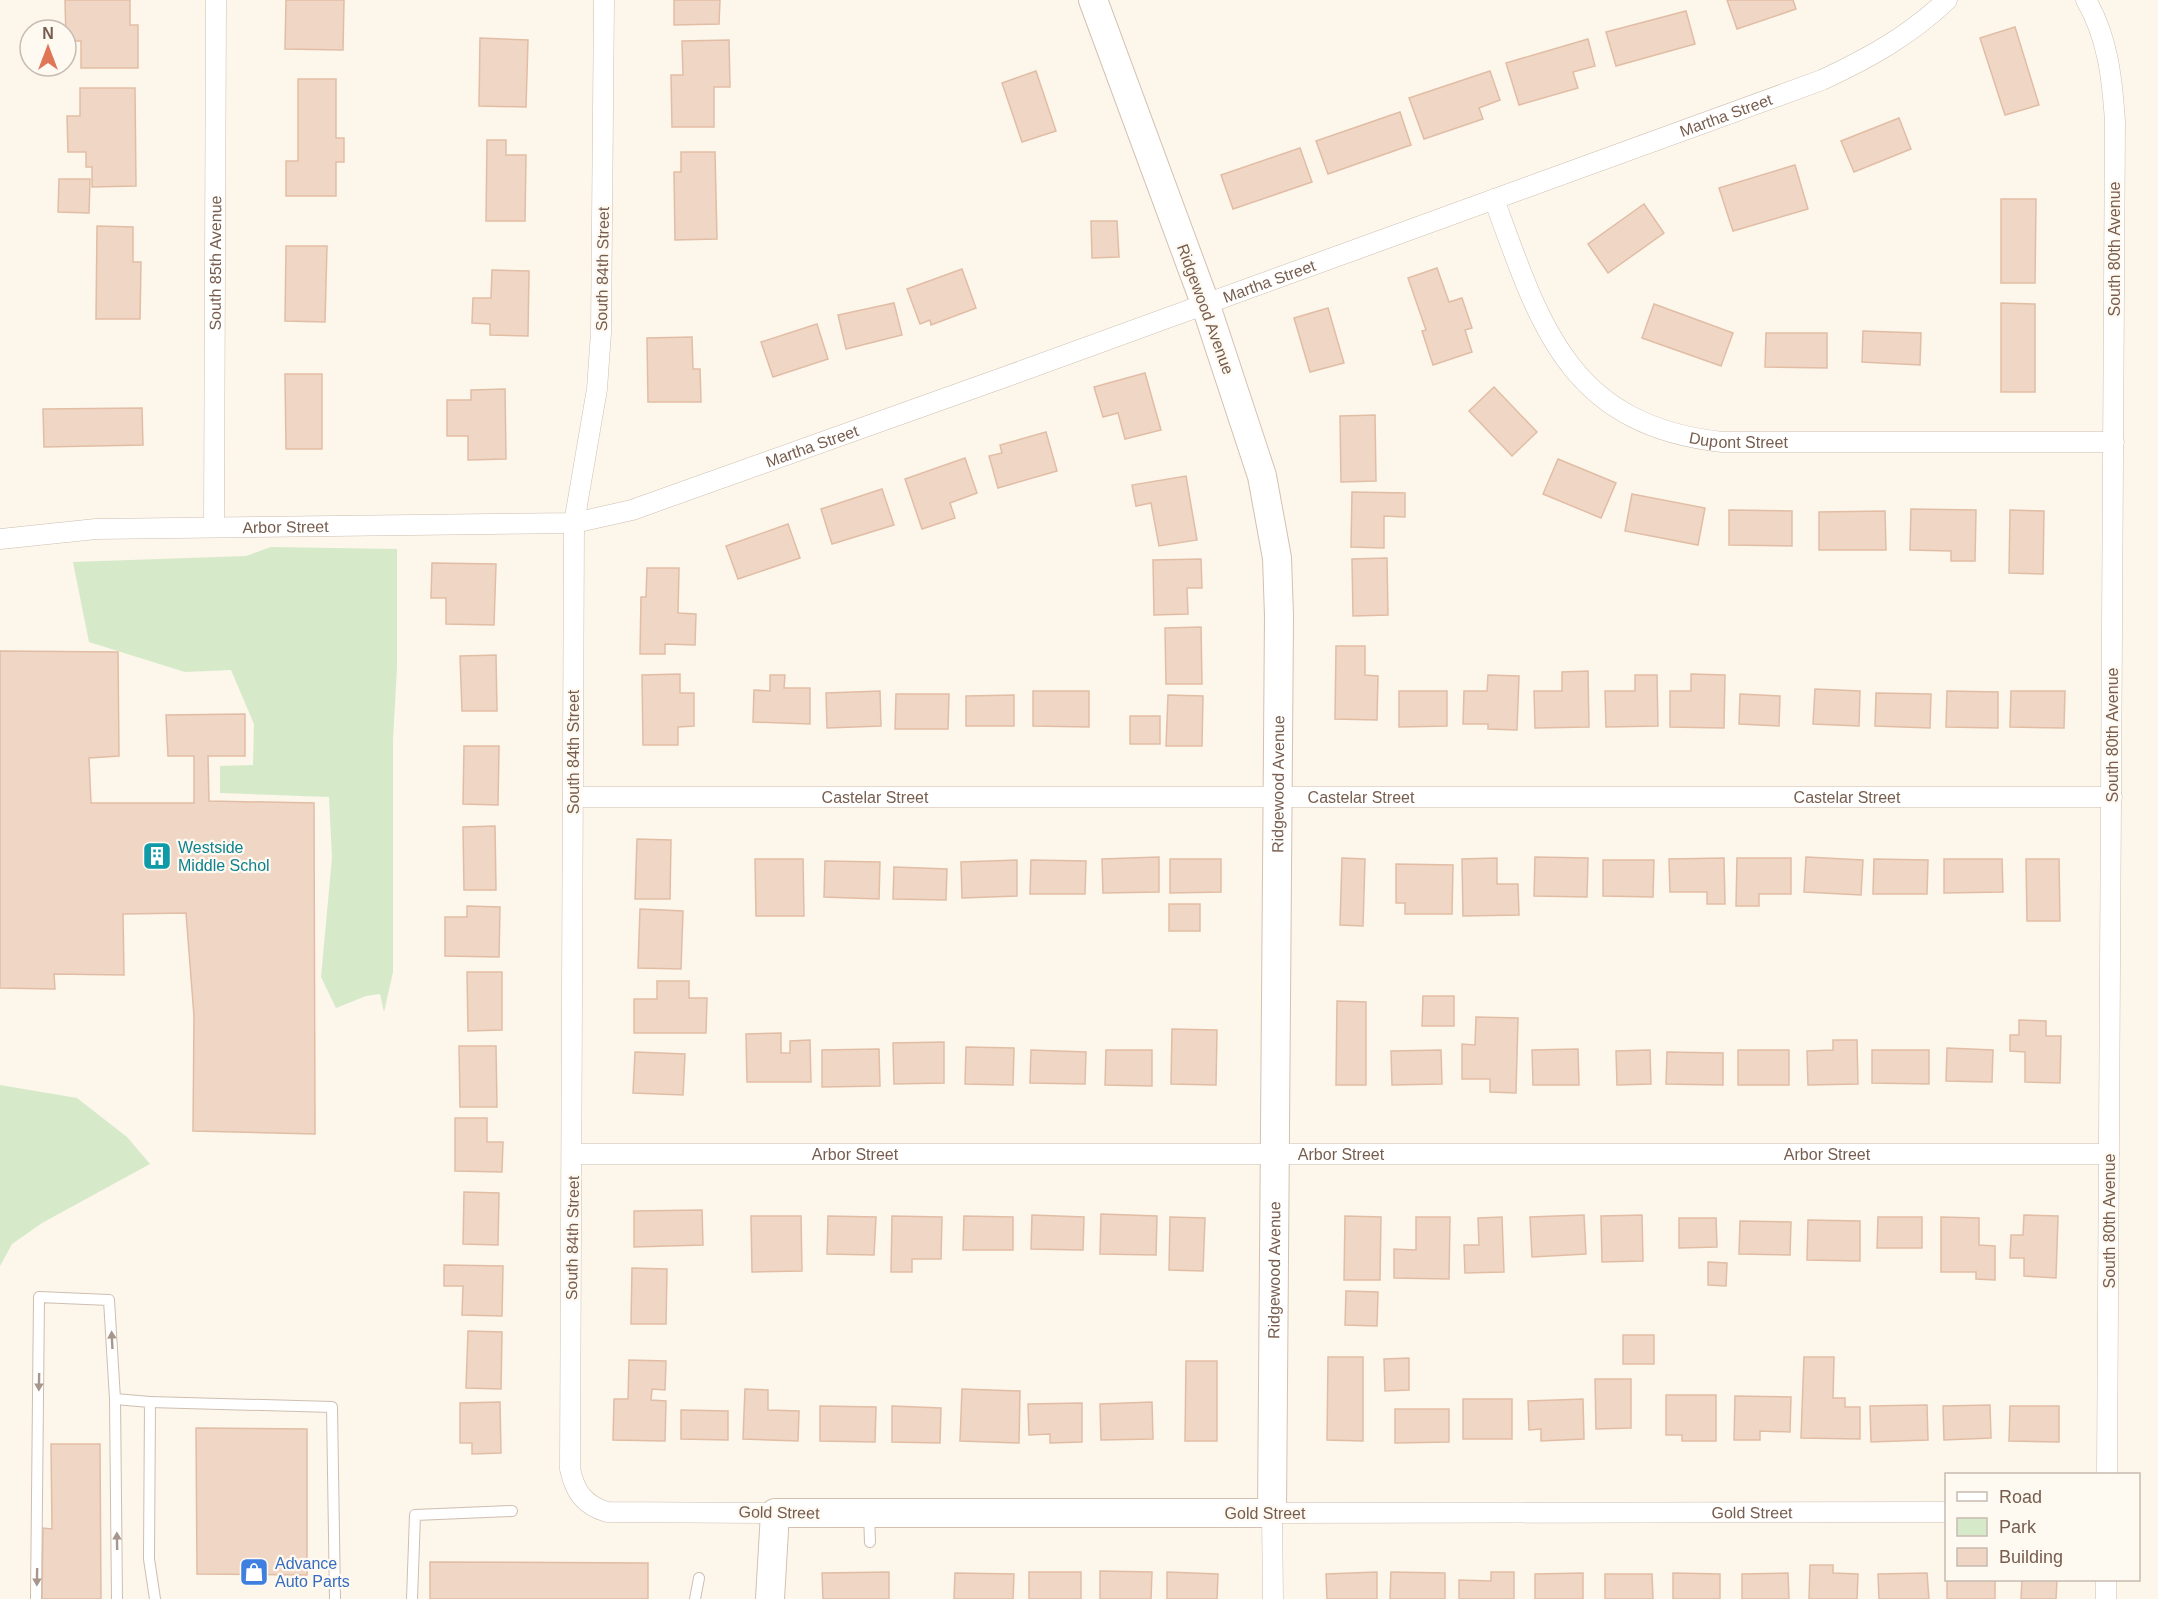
<svg xmlns="http://www.w3.org/2000/svg" width="2158" height="1599" font-family="Arial,sans-serif">
<rect width="100%" height="100%" fill="#fcf6eb"/>
<g fill="#d6eac9">
<polygon points="271,547 397,549 397,668 393,739 393,972 384,1012 380,994 366,996 336,1008 321,977 332,858 329,797 220,793 220,766 253,765 254,724 231,670 185,672 89,642 73,562 246,556"/>
<polygon points="0,1085 77,1098 127,1137 150,1164 42,1223 12,1244 0,1266"/>
</g>
<g fill="#f0d6c4" stroke="#e2bda5" stroke-width="1.5">
<polygon points="65,0 130,0 130,25 138,25 138,68 81,68 81,41 66,41"/>
<polygon points="286,0 344,0 343,50 285,49"/>
<polygon points="674,0 720,0 719,24 674,25"/>
<polygon points="1727,0 1793,0 1796,9 1737,29"/>
<polygon points="1686,11 1695,44 1616,66 1606,32"/>
<polygon points="2015,27 2039,105 2005,115 1980,38"/>
<polygon points="480,38 528,40 526,107 479,106"/>
<polygon points="1588,39 1595,66 1573,72 1578,88 1519,105 1506,63"/>
<polygon points="729,40 730,87 714,87 714,127 672,127 671,75 683,75 682,41"/>
<polygon points="1036,71 1056,131 1022,142 1002,83"/>
<polygon points="1490,71 1500,100 1479,108 1483,119 1424,139 1409,98"/>
<polygon points="298,79 336,79 336,138 344,138 344,162 336,162 336,196 286,196 286,161 298,161"/>
<polygon points="80,88 135,88 136,186 92,187 92,167 86,167 86,152 68,152 67,116 80,116"/>
<polygon points="1400,112 1411,145 1328,174 1316,141"/>
<polygon points="1899,118 1911,149 1854,172 1841,141"/>
<polygon points="487,140 506,140 506,155 526,155 525,221 486,221"/>
<polygon points="1300,148 1312,182 1233,209 1221,175"/>
<polygon points="681,152 715,152 717,239 675,240 674,172 681,172"/>
<polygon points="1795,165 1808,209 1733,231 1719,188"/>
<polygon points="59,179 90,179 89,213 58,212"/>
<polygon points="2001,199 2036,199 2035,283 2001,283"/>
<polygon points="1644,204 1664,233 1608,273 1588,244"/>
<polygon points="1091,221 1117,221 1119,257 1092,258"/>
<polygon points="97,226 133,227 133,262 141,262 140,319 96,319"/>
<polygon points="286,246 327,246 325,322 285,321"/>
<polygon points="1437,268 1449,302 1462,298 1472,328 1465,330 1472,352 1433,365 1422,331 1426,330 1408,278"/>
<polygon points="962,269 976,308 931,325 930,320 920,324 907,289"/>
<polygon points="492,270 529,271 528,336 490,335 490,324 472,323 473,298 491,298"/>
<polygon points="894,303 902,335 846,349 838,315"/>
<polygon points="2001,303 2035,304 2035,392 2001,392"/>
<polygon points="1654,304 1733,333 1721,366 1642,338"/>
<polygon points="1328,308 1344,363 1310,372 1294,318"/>
<polygon points="817,324 828,359 773,377 761,342"/>
<polygon points="1863,331 1921,333 1920,365 1862,362"/>
<polygon points="1766,333 1827,333 1827,368 1765,367"/>
<polygon points="692,337 693,369 700,369 701,402 648,402 647,338"/>
<polygon points="1145,373 1161,430 1125,439 1118,413 1103,417 1094,387"/>
<polygon points="285,374 322,374 322,449 286,449"/>
<polygon points="1494,387 1537,432 1512,456 1469,411"/>
<polygon points="505,389 506,459 468,460 468,436 447,436 447,400 471,400 471,390"/>
<polygon points="142,408 143,445 44,447 43,409"/>
<polygon points="1375,415 1376,481 1341,482 1340,416"/>
<polygon points="1046,432 1057,471 998,488 989,456 1002,453 1000,445"/>
<polygon points="965,458 977,493 950,503 955,518 922,529 905,479"/>
<polygon points="1558,459 1616,483 1601,518 1543,494"/>
<polygon points="1186,476 1197,540 1159,546 1151,503 1136,506 1132,485"/>
<polygon points="882,489 894,525 832,544 821,509"/>
<polygon points="1352,492 1405,493 1405,517 1384,516 1384,548 1351,547"/>
<polygon points="1632,494 1705,508 1698,545 1625,531"/>
<polygon points="1911,509 1976,510 1975,561 1951,561 1951,551 1910,550"/>
<polygon points="1729,510 1792,511 1792,546 1729,545"/>
<polygon points="2010,510 2044,511 2043,574 2009,573"/>
<polygon points="1885,511 1886,550 1819,550 1819,512"/>
<polygon points="788,524 800,558 738,579 726,546"/>
<polygon points="1387,558 1388,615 1353,616 1352,559"/>
<polygon points="1201,559 1202,588 1187,588 1188,614 1154,615 1153,560"/>
<polygon points="432,563 496,564 494,625 446,624 446,598 431,598"/>
<polygon points="647,568 679,568 678,613 696,614 695,645 665,644 665,654 640,654 641,597 646,597"/>
<polygon points="1201,627 1202,684 1166,684 1165,628"/>
<polygon points="1336,646 1365,646 1365,675 1378,676 1377,720 1335,719"/>
<polygon points="0,651 118,652 119,756 89,758 91,803 194,803 194,756 168,756 166,715 245,714 245,756 208,756 209,801 314,803 315,1134 193,1131 194,1016 186,913 123,914 124,975 54,974 55,989 0,988"/>
<polygon points="496,655 497,711 462,711 460,656"/>
<polygon points="1588,671 1589,727 1535,728 1534,691 1562,691 1562,672"/>
<polygon points="680,674 680,693 694,693 694,726 678,727 678,745 643,745 642,675"/>
<polygon points="1691,674 1725,675 1724,728 1670,727 1670,691 1691,691"/>
<polygon points="770,675 785,675 784,688 810,688 810,724 753,722 754,690 770,691"/>
<polygon points="1488,675 1519,676 1517,730 1488,729 1488,724 1463,724 1464,691 1487,691"/>
<polygon points="1635,675 1657,675 1658,726 1606,727 1605,691 1635,691"/>
<polygon points="1815,689 1860,691 1859,726 1813,724"/>
<polygon points="880,691 881,726 827,728 826,693"/>
<polygon points="1033,691 1089,691 1089,727 1033,726"/>
<polygon points="1399,691 1447,691 1447,726 1399,727"/>
<polygon points="1947,691 1998,692 1998,728 1946,727"/>
<polygon points="2011,691 2065,691 2064,728 2010,727"/>
<polygon points="1876,693 1931,694 1930,728 1875,726"/>
<polygon points="896,694 949,694 948,729 895,729"/>
<polygon points="1740,694 1780,696 1779,726 1739,724"/>
<polygon points="1014,695 1014,726 966,726 966,696"/>
<polygon points="1168,695 1203,696 1202,746 1166,746"/>
<rect x="1130" y="716" width="30" height="28"/>
<polygon points="464,746 499,746 498,805 463,804"/>
<polygon points="495,826 496,890 464,890 463,827"/>
<polygon points="637,839 671,840 670,899 635,899"/>
<polygon points="1159,857 1159,892 1103,893 1102,859"/>
<polygon points="1535,857 1588,858 1587,897 1534,896"/>
<polygon points="1806,857 1863,860 1861,895 1804,892"/>
<polygon points="1342,858 1365,859 1363,926 1340,925"/>
<polygon points="1497,858 1497,884 1518,884 1519,915 1463,916 1462,859"/>
<polygon points="1724,858 1725,904 1707,904 1707,892 1670,892 1669,859"/>
<polygon points="1737,858 1791,858 1791,894 1759,894 1759,906 1736,906"/>
<polygon points="755,859 803,859 804,916 756,916"/>
<polygon points="1170,859 1221,859 1221,892 1170,893"/>
<polygon points="1874,859 1928,860 1927,894 1873,894"/>
<polygon points="1944,859 2002,859 2003,892 1944,893"/>
<polygon points="2026,859 2059,859 2060,921 2027,921"/>
<polygon points="1017,860 1017,896 962,898 961,862"/>
<polygon points="1031,860 1086,861 1085,894 1030,894"/>
<polygon points="1603,860 1654,860 1653,897 1603,896"/>
<polygon points="825,861 880,862 879,899 824,897"/>
<polygon points="1396,864 1453,865 1452,914 1405,914 1405,903 1396,903"/>
<polygon points="894,867 947,869 946,900 893,899"/>
<rect x="1169" y="904" width="31" height="27"/>
<polygon points="467,906 500,907 499,957 445,956 445,917 467,917"/>
<polygon points="640,909 683,911 681,969 638,968"/>
<polygon points="467,972 502,972 502,1030 468,1031"/>
<polygon points="657,981 689,981 689,998 707,998 706,1033 634,1033 634,999 657,999"/>
<polygon points="1423,996 1454,996 1454,1026 1422,1026"/>
<polygon points="1337,1001 1366,1002 1366,1085 1336,1085"/>
<polygon points="1476,1017 1518,1018 1516,1093 1490,1092 1490,1079 1462,1079 1462,1044 1475,1045"/>
<polygon points="2019,1020 2046,1021 2046,1036 2061,1036 2060,1083 2025,1082 2025,1052 2010,1051 2010,1035 2019,1035"/>
<polygon points="1172,1029 1217,1030 1216,1085 1171,1084"/>
<polygon points="781,1033 781,1053 790,1053 790,1041 810,1040 811,1082 747,1082 746,1034"/>
<polygon points="1833,1040 1857,1040 1858,1084 1808,1085 1807,1051 1833,1050"/>
<polygon points="944,1042 944,1083 894,1084 893,1043"/>
<polygon points="459,1046 496,1046 497,1107 460,1107"/>
<polygon points="966,1047 1014,1048 1013,1085 965,1084"/>
<polygon points="1947,1048 1993,1050 1992,1082 1946,1081"/>
<polygon points="879,1049 880,1086 822,1087 822,1050"/>
<polygon points="1578,1049 1579,1085 1533,1085 1532,1050"/>
<polygon points="1031,1050 1086,1052 1085,1084 1030,1083"/>
<polygon points="1106,1050 1152,1050 1152,1086 1105,1085"/>
<polygon points="1441,1050 1442,1084 1392,1085 1391,1051"/>
<polygon points="1650,1050 1651,1084 1617,1085 1616,1051"/>
<rect x="1738" y="1050" width="51" height="35"/>
<polygon points="1872,1050 1929,1050 1929,1084 1872,1083"/>
<polygon points="635,1052 685,1054 683,1095 633,1093"/>
<polygon points="1667,1052 1723,1053 1723,1085 1666,1084"/>
<polygon points="455,1118 487,1118 487,1142 503,1142 502,1172 455,1171"/>
<polygon points="464,1192 499,1193 498,1245 463,1244"/>
<polygon points="702,1210 703,1245 634,1247 634,1211"/>
<polygon points="1101,1214 1157,1216 1156,1255 1100,1254"/>
<polygon points="1032,1215 1084,1217 1083,1250 1031,1249"/>
<polygon points="1584,1215 1586,1254 1532,1257 1530,1217"/>
<polygon points="1642,1215 1643,1261 1602,1262 1601,1216"/>
<polygon points="2024,1215 2058,1216 2056,1278 2024,1276 2024,1258 2010,1258 2011,1235 2023,1235"/>
<polygon points="751,1216 801,1216 802,1271 752,1272"/>
<polygon points="828,1216 876,1217 874,1255 827,1254"/>
<polygon points="892,1216 942,1217 941,1259 912,1259 912,1272 891,1272"/>
<polygon points="964,1216 1013,1217 1013,1250 963,1250"/>
<polygon points="1345,1216 1381,1217 1380,1280 1344,1280"/>
<polygon points="1170,1217 1205,1218 1203,1271 1169,1270"/>
<polygon points="1416,1217 1450,1217 1449,1279 1394,1278 1394,1249 1416,1250"/>
<polygon points="1502,1217 1504,1272 1465,1273 1464,1245 1479,1245 1478,1218"/>
<polygon points="1878,1217 1922,1217 1922,1248 1877,1248"/>
<polygon points="1941,1217 1979,1218 1979,1245 1995,1246 1995,1280 1976,1279 1976,1272 1941,1272"/>
<polygon points="1679,1218 1716,1218 1717,1247 1679,1248"/>
<polygon points="1808,1220 1860,1221 1860,1261 1807,1260"/>
<polygon points="1740,1221 1791,1222 1790,1255 1739,1254"/>
<polygon points="1708,1262 1727,1263 1726,1286 1708,1285"/>
<polygon points="444,1265 503,1266 502,1316 462,1315 463,1286 444,1286"/>
<polygon points="632,1268 667,1269 666,1324 631,1324"/>
<polygon points="1346,1291 1378,1292 1377,1326 1345,1325"/>
<polygon points="468,1331 502,1332 501,1389 466,1388"/>
<rect x="1623" y="1335" width="31" height="29"/>
<polygon points="1328,1357 1363,1357 1363,1441 1327,1440"/>
<polygon points="1804,1357 1834,1357 1833,1398 1845,1398 1845,1407 1860,1407 1860,1439 1801,1438"/>
<polygon points="1409,1358 1409,1390 1385,1391 1384,1359"/>
<polygon points="629,1360 666,1361 665,1390 652,1389 651,1400 666,1401 665,1441 613,1440 614,1399 628,1399"/>
<polygon points="1186,1361 1217,1361 1217,1441 1185,1441"/>
<polygon points="1595,1379 1631,1379 1631,1428 1596,1429"/>
<polygon points="745,1389 768,1390 768,1410 799,1411 798,1441 743,1439"/>
<polygon points="962,1389 1020,1391 1019,1443 960,1441"/>
<polygon points="1666,1395 1716,1395 1716,1441 1682,1441 1682,1435 1666,1435"/>
<polygon points="1735,1396 1791,1397 1790,1432 1760,1431 1760,1440 1734,1440"/>
<rect x="1463" y="1399" width="49" height="40"/>
<polygon points="1583,1399 1584,1439 1541,1441 1541,1429 1529,1430 1528,1401"/>
<polygon points="500,1402 501,1453 472,1454 472,1443 460,1443 460,1403"/>
<polygon points="1152,1402 1153,1439 1101,1440 1100,1404"/>
<polygon points="1082,1403 1082,1442 1050,1443 1050,1434 1029,1435 1028,1404"/>
<polygon points="1927,1405 1928,1440 1871,1442 1870,1406"/>
<polygon points="1990,1405 1991,1438 1944,1440 1943,1406"/>
<polygon points="820,1406 876,1407 875,1442 820,1441"/>
<polygon points="892,1406 941,1408 940,1443 892,1442"/>
<polygon points="2010,1406 2059,1406 2059,1442 2009,1441"/>
<polygon points="1395,1409 1449,1409 1449,1442 1395,1443"/>
<polygon points="681,1410 728,1411 728,1440 681,1439"/>
<polygon points="196,1428 307,1429 307,1575 197,1574"/>
<polygon points="51,1444 100,1444 101,1599 42,1599 43,1528 52,1529"/>
<polygon points="430,1562 648,1563 648,1599 430,1599"/>
<polygon points="1810,1565 1833,1565 1833,1573 1858,1574 1857,1599 1809,1599"/>
<polygon points="1100,1571 1152,1572 1151,1599 1100,1599"/>
<polygon points="889,1572 889,1599 823,1599 822,1573"/>
<rect x="1029" y="1572" width="52" height="27"/>
<polygon points="1167,1572 1218,1574 1217,1599 1167,1599"/>
<polygon points="1377,1572 1377,1599 1327,1599 1326,1574"/>
<polygon points="1391,1572 1445,1573 1445,1599 1390,1599"/>
<polygon points="1491,1572 1514,1572 1514,1599 1459,1599 1459,1580 1491,1581"/>
<polygon points="955,1573 1014,1574 1013,1599 954,1599"/>
<polygon points="1583,1573 1583,1599 1535,1599 1535,1574"/>
<polygon points="1673,1573 1720,1574 1720,1599 1673,1599"/>
<polygon points="1788,1573 1789,1599 1742,1599 1742,1574"/>
<polygon points="1927,1573 1929,1599 1879,1599 1878,1574"/>
<polygon points="1605,1574 1652,1574 1653,1599 1605,1599"/>
<rect x="1947" y="1580" width="48" height="19"/>
<polygon points="2022,1580 2057,1580 2056,1599 2021,1599"/>
</g>
<g fill="none" stroke-linecap="round" stroke-linejoin="round">
<g stroke="#cebeb0" stroke-width="12">
<g id="service">
<polyline points="115,1399 150,1402 149,1559 155,1599"/>
<polyline points="150,1402 332,1407 335,1599"/>
<polyline points="869,1513 870,1542"/>
<polyline points="36,1599 39,1297 109,1300 115,1399 117,1599"/>
<polyline points="412,1599 415,1515 512,1511"/>
<polyline points="695,1599 699,1578"/>
</g>
</g>
<g stroke="#cebeb0" stroke-width="21">
<g id="minor">
<path d="M604,0L601,333L597,389L574,523L570,1469C575,1492 584,1505 607,1512L775,1513"/>
<path d="M2086,0C2108,38 2112,78 2115,121L2107,1474"/>
<path id="s1" d="M1494,199C1540,325 1568,425 1722,442H2114"/>
<path id="s2" d="M214,527L216,0"/>
<path id="s3" d="M0,539L96,529L574,523L632,510L1005,377L1822,80C1869,58 1909,36 1947,0"/>
<path id="s4" d="M573,797H2112"/>
<path id="s5" d="M573,1154H2109"/>
<path id="s6" d="M1273,1599L1272,1513L1946,1512"/>
<polyline points="2106,1599 2106,1580"/>
</g>
</g>
<g stroke="#d4c0b0" stroke-width="30">
<g id="secondary">
<path id="s7" d="M770,1599L775,1513H1272L1279,616L1277,558L1262,476L1205,303L1093,0"/>
</g>
</g>
<use href="#service" stroke="#fff" stroke-width="10"/>
<use href="#minor" stroke="#fff" stroke-width="20"/>
<use href="#secondary" stroke="#fff" stroke-width="28"/>
</g>
<defs><path id="oneway-solid" d="M-6-.8H1V-3.2L6.5 0L1 3.2V.8H-6Z" transform="scale(1.5)"/></defs>
<g fill="#a7968c">
<use href="#oneway-solid" transform="translate(112 1340) rotate(-93)"/>
<use href="#oneway-solid" transform="translate(39 1382) rotate(91)"/>
<use href="#oneway-solid" transform="translate(117 1541) rotate(-91)"/>
<use href="#oneway-solid" transform="translate(37 1577) rotate(91)"/>
</g>
<defs>
<g id="building-square" transform="scale(1.5)"><rect x="-9" y="-9" width="18" height="18" rx="4" fill="#0f9aa8" stroke="#fefaf2"/><path d="M-4-6H4V6H1V3H-1V6H-4ZM-2.5-4.3h1.7v1.8h-1.7ZM.8-4.3h1.7v1.8H.8ZM-2.5-1h1.7V.8h-1.7ZM.8-1h1.7V.8H.8Z" fill="#fff"/></g>
<g id="shop-square" transform="scale(1.5)"><rect x="-9" y="-9" width="18" height="18" rx="4" fill="#3f7fe0" stroke="#fefaf2"/><path d="M-5-2.5h2.3a2.7 3.5 0 0 1 5.4 0H5L5.5 6h-11ZM-1.5-2.5h3a1.5 2.3 0 0 0-3 0Z" fill="#fff"/></g>
</defs>
<g fill-rule="evenodd">
<use href="#building-square" x="157" y="856"/>
<use href="#shop-square" x="254" y="1572"/>
</g>
<g text-anchor="middle" stroke-width="4.5" stroke-linejoin="round" paint-order="stroke">
<g font-size="16" fill="#775d4e" stroke="#fefaf2">
<text dy="6" stroke="none"><textPath href="#s3" startOffset="1797">Martha Street</textPath></text>
<text transform="translate(2114 249) rotate(-90)" y="6">South 80th Avenue</text>
<text dy="6" stroke="none"><textPath href="#s2" startOffset="264">South 85th Avenue</textPath></text>
<text transform="translate(602 269) rotate(-89)" y="6">South 84th Street</text>
<text dy="6" stroke="none"><textPath href="#s3" startOffset="1311">Martha Street</textPath></text>
<text transform="translate(1206 309) rotate(70)" y="6">Ridgewood Avenue</text>
<text dy="6" stroke="none"><textPath href="#s1" startOffset="375">Dupont Street</textPath></text>
<text dy="6" stroke="none"><textPath href="#s3" startOffset="825">Martha Street</textPath></text>
<text dy="6" stroke="none"><textPath href="#s3" startOffset="286">Arbor Street</textPath></text>
<text transform="translate(2112 735) rotate(-90)" y="6">South 80th Avenue</text>
<text transform="translate(573 752) rotate(-90)" y="6">South 84th Street</text>
<text dy="6" stroke="none"><textPath href="#s7" startOffset="1312">Ridgewood Avenue</textPath></text>
<text dy="6" stroke="none"><textPath href="#s4" startOffset="302">Castelar Street</textPath></text>
<text dy="6" stroke="none"><textPath href="#s4" startOffset="788">Castelar Street</textPath></text>
<text dy="6" stroke="none"><textPath href="#s4" startOffset="1274">Castelar Street</textPath></text>
<text dy="6" stroke="none"><textPath href="#s5" startOffset="282">Arbor Street</textPath></text>
<text dy="6" stroke="none"><textPath href="#s5" startOffset="1254">Arbor Street</textPath></text>
<text dy="6" stroke="none"><textPath href="#s5" startOffset="768">Arbor Street</textPath></text>
<text transform="translate(2109 1221) rotate(-90)" y="6">South 80th Avenue</text>
<text transform="translate(572 1238) rotate(-89)" y="6">South 84th Street</text>
<text dy="6" stroke="none"><textPath href="#s7" startOffset="826">Ridgewood Avenue</textPath></text>
<text transform="translate(779 1512) rotate(1)" y="6">Gold Street</text>
<text dy="6" stroke="none"><textPath href="#s6" startOffset="566">Gold Street</textPath></text>
<text x="1265" y="1519">Gold Street</text>
</g>
<g font-size="16" fill="#0d838f" stroke="#fefaf2" text-anchor="start">
<text x="178" y="853">Westside<tspan x="178" dy="18">Middle Schol</tspan></text>
</g>
<g font-size="16" fill="#366cbe" stroke="#fefaf2" text-anchor="start">
<text x="275" y="1569">Advance<tspan x="275" dy="18">Auto Parts</tspan></text>
</g>
</g>
<rect x="1945" y="1473" width="195" height="108" fill="#fefaf2" stroke="#c8bbb0" stroke-width="1.5"/>
<rect x="1957" y="1492" width="30" height="9" fill="#ffffff" stroke="#c8bbb0" stroke-width="1.5"/>
<text x="1999" y="1503" font-size="18" fill="#775d4e">Road</text>
<rect x="1957" y="1518" width="30" height="18" fill="#d6eac9" stroke="#c8bbb0" stroke-width="1.5"/>
<text x="1999" y="1533" font-size="18" fill="#775d4e">Park</text>
<rect x="1957" y="1548" width="30" height="18" fill="#f0d6c4" stroke="#c8bbb0" stroke-width="1.5"/>
<text x="1999" y="1563" font-size="18" fill="#775d4e">Building</text>
<g transform="translate(48 48)"><circle r="28" fill="#fefaf2" stroke="#c8bbb0" stroke-width="1.5"/>
<path d="M0-4.5L10 22L0 15L-10 22Z" fill="#df7757"/>
<text y="-9" font-size="16" font-weight="bold" text-anchor="middle" fill="#775d4e">N</text>
</g>
</svg>
